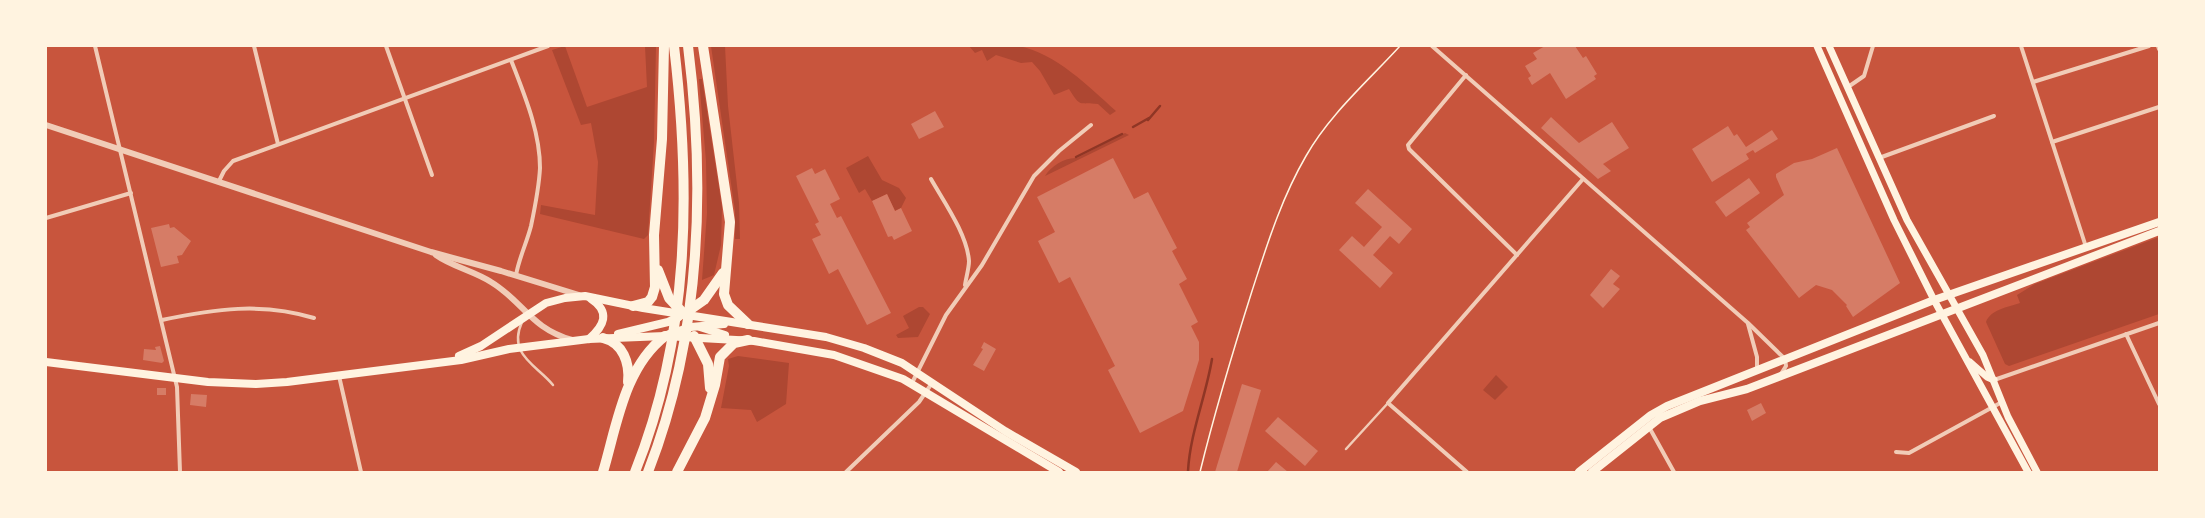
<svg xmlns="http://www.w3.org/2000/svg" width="2205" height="518" font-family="'Noto Sans',sans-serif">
<rect width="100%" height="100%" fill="#c8553d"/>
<g fill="#ae4732">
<polygon points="565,46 587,107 647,87 645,46 656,46 654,142 648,235 644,239 540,214 541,205 595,215 598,162 591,123 581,125 552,50"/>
<polygon points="711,46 725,46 728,106 739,203 740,239 735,239 735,211"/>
<path d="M969,46C985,46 1003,44 1018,46C1056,53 1089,87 1116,111L1110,115L1098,104C1078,102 1081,108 1069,89L1054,95L1040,71L1032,62L1021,63L996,55L987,61L982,50L975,53Z"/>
<polygon points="699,79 702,79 722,207 721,245 714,275 702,280 707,213 706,161"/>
<path d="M1125,133L1129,135L1045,176C1051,166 1065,157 1077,158Z"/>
<polygon points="868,156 882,180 899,188 906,198 901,208 895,211 887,194 872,201 865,189 859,193 846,168"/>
<path d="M2159,237V314L2009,366L2005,364L1986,322C1990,310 2008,307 2020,303L2017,295L2035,284Z"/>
<polygon points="919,307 923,307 930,314 918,337 898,338 896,335 909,328 903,316"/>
<polygon points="738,356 789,363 786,404 757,422 751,410 721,408 729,366 728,359"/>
<polygon points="1496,375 1508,387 1495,400 1483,390"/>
</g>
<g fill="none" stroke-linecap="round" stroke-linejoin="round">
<g stroke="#8f3625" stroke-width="2.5">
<polyline points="1148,120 1160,106"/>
<polyline points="1133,127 1149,118"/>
<polyline points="1076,157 1122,134"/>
<path d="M1188,471C1190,433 1206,396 1212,359"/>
</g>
</g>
<g fill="#d67c66">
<polygon points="1545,46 1575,46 1583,58 1586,56 1597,74 1594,76 1596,79 1566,99 1550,73 1532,85 1528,78 1531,76 1525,66 1537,59 1533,53"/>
<polygon points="935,111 944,127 919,139 911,124"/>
<polygon points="1551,117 1579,143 1612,122 1629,148 1603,164 1611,171 1598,179 1541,128"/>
<polygon points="1728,126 1734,136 1737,134 1746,147 1772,130 1778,139 1755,153 1753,150 1746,154 1749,159 1712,182 1692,149"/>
<polygon points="1837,148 1900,283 1853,317 1846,306 1847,305 1832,290 1816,285 1799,298 1746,230 1750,227 1747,223 1784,195 1776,177 1776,174 1794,163 1812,159"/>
<polygon points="1113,158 1134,199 1148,192 1177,248 1172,251 1187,279 1179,284 1198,322 1191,326 1199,342 1199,360 1183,411 1140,433 1108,370 1115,366 1070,277 1059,283 1038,241 1055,232 1037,197"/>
<polygon points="812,168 815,174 825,169 840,199 830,204 837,218 841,216 891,313 867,325 838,269 829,274 812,239 821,235 815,224 819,222 796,176"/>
<polygon points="1749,178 1760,193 1726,217 1715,202"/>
<polygon points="1368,189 1412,229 1399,244 1390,236 1373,255 1393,273 1380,288 1339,250 1352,236 1364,247 1382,227 1355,203"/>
<polygon points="887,194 895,211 901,208 912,231 894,240 892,236 888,237 872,201"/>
<polygon points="169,224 170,228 174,227 191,241 182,255 177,256 179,263 161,267 151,228"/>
<polygon points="1611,269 1620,276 1613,284 1620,289 1603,308 1590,295"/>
<polygon points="984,342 996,349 984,371 973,365 983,349 981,348"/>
<polygon points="160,346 164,361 162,363 143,360 144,349 156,350 155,347"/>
<polygon points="1242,384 1261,390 1237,472 1215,472"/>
<rect x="157" y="388" width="9" height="7"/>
<polygon points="191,394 207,395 206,407 190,405"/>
<polygon points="1761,403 1766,413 1752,421 1747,410"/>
<polygon points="1278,417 1318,451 1305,466 1265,431"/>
<polygon points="1276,462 1288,472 1267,472"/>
</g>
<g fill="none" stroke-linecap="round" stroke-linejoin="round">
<path stroke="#fff3e0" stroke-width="1.5" d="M1200,472C1215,411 1233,351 1252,291C1267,245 1281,199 1306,156C1329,115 1368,81 1400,46"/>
<g stroke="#f1ccb7" stroke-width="2.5">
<path d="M522,322C507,355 537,365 553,385"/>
<polyline points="1346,449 1388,403"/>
</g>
<g stroke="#f1ccb7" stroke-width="4">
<polyline points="95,46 177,387 180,472"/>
<polyline points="254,46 278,144"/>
<polyline points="386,46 432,175"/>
<polyline points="1432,46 1748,323 1785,359 1786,366 1781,374"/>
<polyline points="2021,46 2086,247"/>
<polyline points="2158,46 2159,49"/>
<path d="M511,60C524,94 540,131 540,168C539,188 535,207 531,226C527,242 519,258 516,275"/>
<polyline points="1466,75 1408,145 1409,149 1517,255"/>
<polyline points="2033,82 2149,46"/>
<polyline points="1848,87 1864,76 1873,46"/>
<polyline points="2052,142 2159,107"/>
<polyline points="1879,158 1994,116"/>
<path d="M931,179C944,202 967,234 969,261C969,268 966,278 965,285"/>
<polyline points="219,181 224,171 233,161 548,46"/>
<polyline points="46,218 131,193"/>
<path d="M162,320C214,309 262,302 314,318"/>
<polyline points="1748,324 1757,357 1757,370"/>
<polyline points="2126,334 2159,404"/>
<polyline points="339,376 361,472"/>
<polyline points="1994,380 2159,323"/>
<polyline points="912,383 946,315 982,265 1034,176 1059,151 1091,125"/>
<polyline points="1649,427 1674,472"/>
<polyline points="1896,452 1909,453 2002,402"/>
<polyline points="846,472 919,402 932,383"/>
<polyline points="1467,472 1388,403 1583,179"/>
</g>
<g stroke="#f1ccb7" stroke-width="6">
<polyline points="46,125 431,252 501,271 579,295"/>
<path d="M436,255C453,267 474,271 491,282C524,302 530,328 572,340"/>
</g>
<g stroke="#fff3e0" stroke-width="7">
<polyline points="1817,46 1894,220 1934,300 2028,472"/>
<polyline points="1829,46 1907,220 1983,355 2008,417 2037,472"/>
<polyline points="1970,362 1987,377 1994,380"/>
</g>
<g stroke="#fff3e0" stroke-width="8">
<polyline points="700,327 725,335"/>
<polyline points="618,334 668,322 679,317"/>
<polyline points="669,334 691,327 724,324"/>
<path d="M589,339C604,326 611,312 591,299"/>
<polyline points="459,356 481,346 546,303 565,298 585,296 643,308 826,337 864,348 902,363 1005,431 1076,472"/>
<polyline points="46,362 208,382 256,384 287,382 461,360 509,349 589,339 665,336 754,341 834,355 903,379 1059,472"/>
<polyline points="1579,472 1651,415 1667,406 1934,300 2159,222"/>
<polyline points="1592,472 1660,418 1700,401 1747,389 2159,231"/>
</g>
<g stroke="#fff3e0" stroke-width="10">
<polyline points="703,46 730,222 724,294 728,305 748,324"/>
<polyline points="658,270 669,298 684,314 704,300 723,273"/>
<polyline points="633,306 648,302 652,297 655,287 654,235 662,139 664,46"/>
<polyline points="694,336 708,364 710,388"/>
<path d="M603,338C623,343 630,363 628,382"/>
<path d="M603,472C617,425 624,368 665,336"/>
<path d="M635,472C690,335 691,190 674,46"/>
<path d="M648,472C701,336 706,189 688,46"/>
<polyline points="677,472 705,418 715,385 720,357 734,343 748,340"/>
</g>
</g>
<rect width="2205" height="518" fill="none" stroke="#fff3e0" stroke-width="94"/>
</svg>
